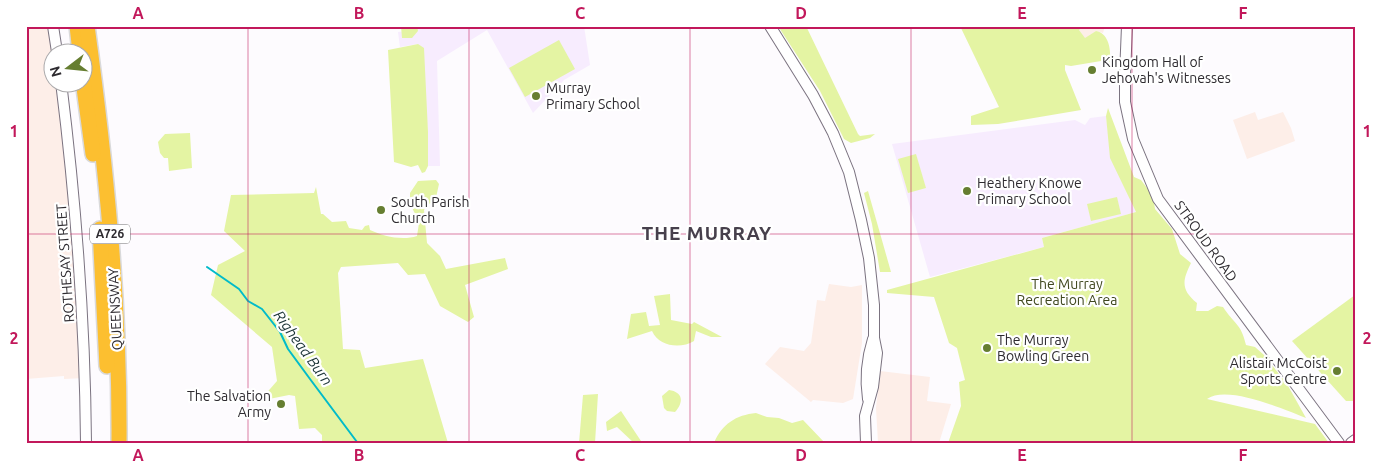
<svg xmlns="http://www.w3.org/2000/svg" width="1381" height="469" font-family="Ubuntu,sans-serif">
<rect width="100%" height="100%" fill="#fdfbfe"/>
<g fill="#fdeee8">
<polygon points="26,26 53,26 52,82 61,83 85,378 64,379 64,376 26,379"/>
<polygon points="1084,26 1105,26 1103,33 1096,31 1085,39 1079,30"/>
<polygon points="1255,112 1258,120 1283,112 1291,128 1295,141 1247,159 1233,120"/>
<polygon points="829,284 851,287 862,285 862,343 853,399 843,403 813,400 811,402 765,364 780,347 804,351 811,343 817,300 825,301"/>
<polygon points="880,371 930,377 927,401 951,404 939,443 878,443 876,408"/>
</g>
<g fill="#f7ecfe">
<polygon points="416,26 584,26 590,65 564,80 533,113 487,30 437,61 440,166 428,166 428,132 418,44 400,47 398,32 416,30"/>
<polygon points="1106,116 1111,158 1136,212 1042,238 1044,247 930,277 892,144 1075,120 1085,125 1090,118"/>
</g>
<g fill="#e4f4a3">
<polygon points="401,26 417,26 418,31 412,38 402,38"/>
<polygon points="778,26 806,26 858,134 860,136 875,134 870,138 851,143 844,139 820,91"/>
<path d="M960,26H1084L1079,30L1085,38L1096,31C1110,34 1111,51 1110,64L1107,60L1071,66L1065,65V70L1081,110L998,124L971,125V116L999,107Z"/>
<polygon points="559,40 575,69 525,97 509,68"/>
<polygon points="418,44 424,48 428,132 428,166 425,172 422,173 418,165 411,167 394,162 388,50"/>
<path d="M1108,108L1134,177L1141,180L1153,196L1155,209L1172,229L1180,254L1191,263C1182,281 1181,290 1197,303L1196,311H1208L1217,306L1223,307C1234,324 1241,323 1246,345L1255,347L1264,355L1287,384L1306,418C1285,410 1227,384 1207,399L1315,424L1329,443H948L961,406L959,382L965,380L957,348L949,343L934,297L887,293V290L1044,247L1042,238L1136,212L1110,158L1106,116Z"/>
<polygon points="190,133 192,168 169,171 168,158 164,158 160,153 158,142 165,134"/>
<polygon points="916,154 926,188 908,193 898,159"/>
<path d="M436,180L439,184L435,202L428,204L424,210L427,243L440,256L446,269L505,258L508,269L465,285L474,317L468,322L440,306L425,274L408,275L398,263L341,267L338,273L343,349L360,350L365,368L423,359L448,443H322V435L315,428L299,429L295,396L289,395L264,400L263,397L277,381L272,347L211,295L218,265L245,251L224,231L231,195L314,193L316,187L321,214H323L332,222L346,221L349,228L362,230L365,226L369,225L370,230C383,236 402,241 417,236L419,223L410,203V193L418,181Z"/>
<polygon points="868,191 891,272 880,272 872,224 864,193"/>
<polygon points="1117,197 1121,214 1091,221 1087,204"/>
<path d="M670,294L671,320L692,324L694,322L722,337H711L696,331L694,341C681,349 659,347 652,331L627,339L631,314L646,312L649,326L660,325L654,296Z"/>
<polygon points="1355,295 1355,401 1346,401 1292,341"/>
<path d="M669,390C683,392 684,402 675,412L667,411L664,408L662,396Z"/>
<polygon points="598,394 595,443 579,443 583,395"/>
<polygon points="621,411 641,441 634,443 617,427 607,431 606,422"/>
<path d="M756,413L767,417L779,418L792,423L803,420L825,443H714C722,424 736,415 756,413Z"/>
</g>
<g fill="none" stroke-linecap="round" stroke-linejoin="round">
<g stroke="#02bbc9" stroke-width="2">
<polyline points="207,267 239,289 248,301 262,309 280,332 288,349 310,379 357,442 375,443"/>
<polyline points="788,443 798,443"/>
</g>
<g stroke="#7b7380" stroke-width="12">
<g id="minor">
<polyline points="53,26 57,52"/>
<polyline points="770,26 813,95 833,133 849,172 861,220 869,258 874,305 874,338 877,353 873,387 865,416 866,443"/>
<polyline points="1127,26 1125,75 1125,102 1133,139 1158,199 1339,443"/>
<path d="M61,82C76,202 85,322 86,443"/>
<path d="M868,399C865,379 867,358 873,339"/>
<polyline points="1351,443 1355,440"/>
</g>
</g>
<g stroke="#d9d9da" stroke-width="18">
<g id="highway">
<polyline points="77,26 80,52"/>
<path d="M87,26C106,164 120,303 119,443"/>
<polyline points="82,73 93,154"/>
<polyline points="100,229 107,366"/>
</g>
</g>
<use href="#minor" stroke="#fff" stroke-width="10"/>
<use href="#highway" stroke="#fcbf30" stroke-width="15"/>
</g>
<path fill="none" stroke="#c2185b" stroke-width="1" stroke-opacity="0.55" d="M248,26V443M469,26V443M690,26V443M911,26V443M1132,26V443M26,234H1355"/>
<g fill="#667e31" stroke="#fff" stroke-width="2">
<circle cx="1092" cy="70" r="5"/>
<circle cx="536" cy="96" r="5"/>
<circle cx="967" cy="191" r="5"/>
<circle cx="381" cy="210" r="5"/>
<circle cx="987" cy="348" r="5"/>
<circle cx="1337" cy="371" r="5"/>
<circle cx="281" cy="404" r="5"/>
</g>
<g text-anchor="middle" stroke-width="4.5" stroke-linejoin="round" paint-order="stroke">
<rect fill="#fff" stroke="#6d6b6e" stroke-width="1" x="90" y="224.5" width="40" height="19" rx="4"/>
<g font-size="12" font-weight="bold" fill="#2e2b30">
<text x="110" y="238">A726</text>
</g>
<g font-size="14" fill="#2e2b30" stroke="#fff" text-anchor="start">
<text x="1102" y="67">Kingdom Hall of<tspan x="1102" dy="16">Jehovah's Witnesses</tspan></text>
<text x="546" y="93">Murray<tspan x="546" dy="16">Primary School</tspan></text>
<text x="977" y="188">Heathery Knowe<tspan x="977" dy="16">Primary School</tspan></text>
<text x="391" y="207">South Parish<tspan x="391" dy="16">Church</tspan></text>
<text x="997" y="345">The Murray<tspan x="997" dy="16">Bowling Green</tspan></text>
<text x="1327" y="368" text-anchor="end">Alistair McCoist<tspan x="1327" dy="16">Sports Centre</tspan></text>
<text x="271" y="401" text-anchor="end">The Salvation<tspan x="271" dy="16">Army</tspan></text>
</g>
<g font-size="14" fill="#2e2b30" stroke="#fff">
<text transform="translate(1206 241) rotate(54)" y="5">STROUD ROAD</text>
<text transform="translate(65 263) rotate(-94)" y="5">ROTHESAY STREET</text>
<text transform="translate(115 309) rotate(-93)" y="5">QUEENSWAY</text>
</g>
<g font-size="14" fill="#40481f" stroke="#fff">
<text x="1067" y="289">The Murray<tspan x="1067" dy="16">Recreation Area</tspan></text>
</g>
<g font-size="15" font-style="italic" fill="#1b3336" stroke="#fff">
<text transform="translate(303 348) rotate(54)" y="5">Righead Burn</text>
</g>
<g font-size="19" font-weight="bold" letter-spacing="1" fill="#47404c" stroke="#fff">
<text x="707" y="240">THE MURRAY</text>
</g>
</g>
<rect width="1381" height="469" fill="none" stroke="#ffffff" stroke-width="55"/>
<g transform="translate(68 68) rotate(254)"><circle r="24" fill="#ffffff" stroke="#abaaac"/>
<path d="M0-4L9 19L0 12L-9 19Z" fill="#667e31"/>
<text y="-8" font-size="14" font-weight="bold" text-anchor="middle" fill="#2e2b30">N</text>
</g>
<rect x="28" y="28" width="1326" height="414" fill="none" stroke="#c2185b" stroke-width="2"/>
<g font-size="16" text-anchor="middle" font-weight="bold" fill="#c2185b">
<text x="138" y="19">A</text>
<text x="359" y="19">B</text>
<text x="580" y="19">C</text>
<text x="801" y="19">D</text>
<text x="1022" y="19">E</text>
<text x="1243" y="19">F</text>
<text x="14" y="137">1</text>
<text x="1367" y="137">1</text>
<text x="14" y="344">2</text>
<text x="1367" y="344">2</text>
<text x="138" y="461">A</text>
<text x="359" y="461">B</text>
<text x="580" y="461">C</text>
<text x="801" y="461">D</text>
<text x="1022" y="461">E</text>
<text x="1243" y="461">F</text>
</g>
</svg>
